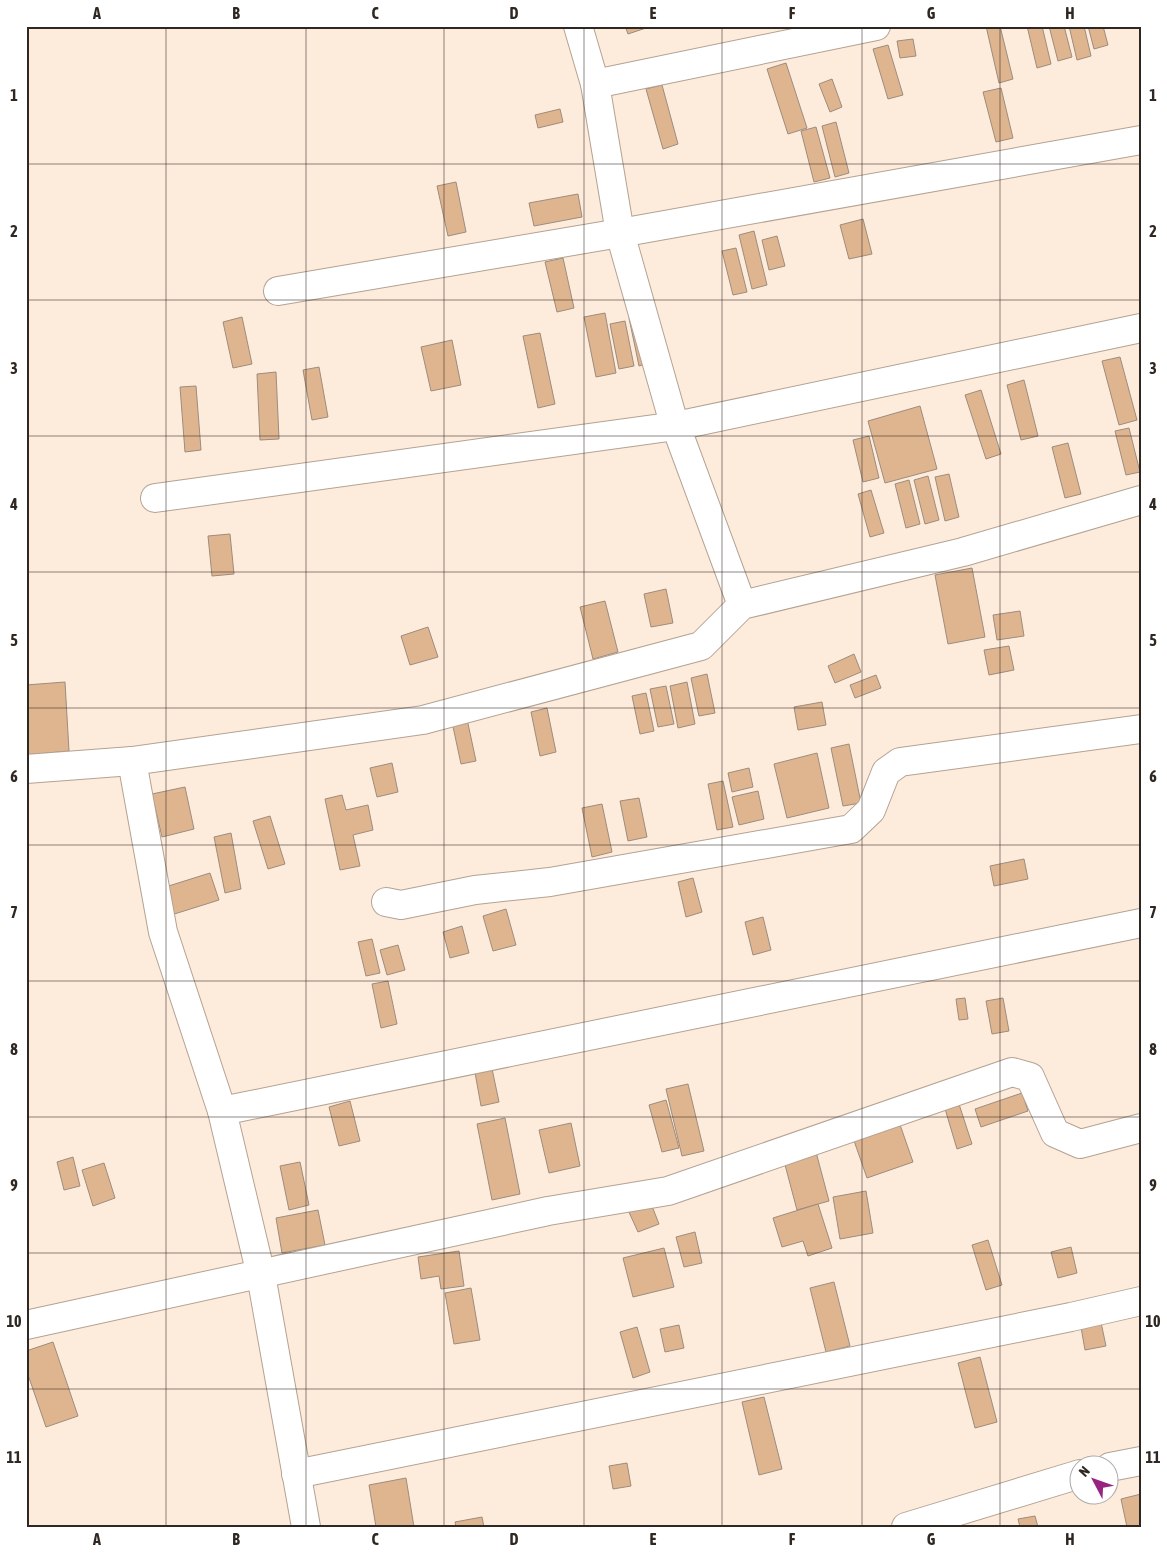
<svg xmlns="http://www.w3.org/2000/svg" width="1167" height="1553" font-family="'Asap Condensed',sans-serif">
<rect width="100%" height="100%" fill="#fdebdb"/>
<g fill="#dfb590" stroke="#9d8c7e">
<polygon points="625,26 645,26 646,28 628,34"/>
<polygon points="986,26 1000,26 1013,79 999,83"/>
<polygon points="1027,26 1042,26 1051,64 1037,68"/>
<polygon points="1049,26 1064,26 1072,57 1058,61"/>
<polygon points="1069,26 1084,26 1091,56 1077,60"/>
<polygon points="1088,26 1103,26 1108,45 1094,49"/>
<polygon points="913,39 916,56 900,58 897,41"/>
<polygon points="888,45 903,95 888,99 873,49"/>
<polygon points="786,63 807,128 788,134 767,69"/>
<polygon points="832,79 842,107 830,112 819,84"/>
<polygon points="662,85 678,144 663,149 646,89"/>
<polygon points="1001,88 1013,138 996,142 983,92"/>
<polygon points="560,109 563,122 538,128 535,115"/>
<polygon points="836,122 849,173 835,177 822,126"/>
<polygon points="816,127 830,178 814,182 801,131"/>
<polygon points="456,182 466,232 448,236 437,186"/>
<polygon points="578,194 582,217 534,226 529,203"/>
<polygon points="863,219 872,254 849,259 840,225"/>
<polygon points="754,231 767,285 752,289 739,235"/>
<polygon points="777,236 785,266 769,270 762,240"/>
<polygon points="736,248 747,292 733,295 722,251"/>
<polygon points="563,258 574,308 557,312 545,262"/>
<polygon points="605,313 616,373 596,377 584,317"/>
<polygon points="242,317 252,364 233,368 223,322"/>
<polygon points="640,317 649,363 639,366 629,318"/>
<polygon points="625,321 634,366 619,369 610,324"/>
<polygon points="540,333 555,404 538,408 523,336"/>
<polygon points="452,340 461,385 431,391 421,347"/>
<polygon points="1120,357 1137,420 1119,425 1102,361"/>
<polygon points="319,367 328,417 312,420 303,370"/>
<polygon points="276,372 279,439 260,440 257,374"/>
<polygon points="1024,380 1038,436 1021,440 1007,385"/>
<polygon points="196,386 201,450 185,452 180,387"/>
<polygon points="981,390 1001,454 986,459 965,395"/>
<polygon points="920,406 937,469 885,483 868,421"/>
<polygon points="1129,428 1140,472 1126,475 1115,431"/>
<polygon points="869,436 879,478 863,482 853,440"/>
<polygon points="1068,443 1081,494 1065,498 1052,447"/>
<polygon points="949,474 959,517 945,521 935,477"/>
<polygon points="928,476 939,520 925,524 914,480"/>
<polygon points="909,480 920,524 906,528 895,484"/>
<polygon points="871,490 884,533 870,537 858,494"/>
<polygon points="230,534 234,574 212,576 208,536"/>
<polygon points="972,568 985,637 948,644 935,575"/>
<polygon points="666,589 673,623 651,627 644,594"/>
<polygon points="605,601 618,652 593,659 580,607"/>
<polygon points="1020,611 1024,636 997,640 993,615"/>
<polygon points="428,627 438,657 410,665 401,636"/>
<polygon points="1009,646 1014,670 989,675 984,650"/>
<polygon points="854,654 861,672 835,683 828,666"/>
<polygon points="707,674 715,713 699,716 691,678"/>
<polygon points="876,675 881,688 855,698 850,685"/>
<polygon points="65,682 69,751 26,755 26,685"/>
<polygon points="687,682 695,724 678,728 670,686"/>
<polygon points="666,686 674,724 658,727 650,689"/>
<polygon points="646,693 654,731 640,734 632,696"/>
<polygon points="822,702 826,725 798,730 794,707"/>
<polygon points="547,708 556,752 540,756 531,712"/>
<polygon points="467,719 476,761 461,764 452,722"/>
<polygon points="849,744 861,803 843,806 831,748"/>
<polygon points="817,753 829,808 787,818 774,764"/>
<polygon points="392,763 398,792 377,797 370,768"/>
<polygon points="749,768 753,787 732,792 728,773"/>
<polygon points="723,781 733,827 717,830 708,784"/>
<polygon points="185,787 194,829 162,837 152,794"/>
<polygon points="758,791 764,819 739,825 732,797"/>
<polygon points="342,795 346,810 368,805 373,830 353,835 360,866 340,870 325,799"/>
<polygon points="639,798 647,837 628,841 620,801"/>
<polygon points="602,804 612,852 592,857 582,808"/>
<polygon points="270,816 285,864 268,869 253,821"/>
<polygon points="231,833 241,889 225,893 214,837"/>
<polygon points="1024,859 1028,879 994,886 990,866"/>
<polygon points="210,873 219,900 168,916 159,889"/>
<polygon points="693,878 702,912 686,917 678,882"/>
<polygon points="506,909 516,945 493,951 483,916"/>
<polygon points="763,917 771,950 753,955 745,922"/>
<polygon points="462,926 469,953 450,958 443,932"/>
<polygon points="372,939 380,973 366,976 358,942"/>
<polygon points="398,945 405,970 387,975 380,950"/>
<polygon points="388,981 397,1024 381,1028 372,984"/>
<polygon points="965,998 968,1019 959,1020 956,999"/>
<polygon points="1003,998 1009,1031 992,1034 986,1001"/>
<polygon points="491,1064 499,1102 481,1106 474,1067"/>
<polygon points="688,1084 704,1151 682,1156 666,1089"/>
<polygon points="1022,1093 1028,1111 981,1127 975,1109"/>
<polygon points="957,1098 972,1144 957,1149 943,1102"/>
<polygon points="666,1100 679,1148 662,1152 649,1105"/>
<polygon points="350,1101 360,1141 339,1146 329,1107"/>
<polygon points="505,1118 520,1194 492,1200 477,1124"/>
<polygon points="898,1119 913,1162 867,1178 852,1135"/>
<polygon points="571,1123 580,1166 549,1173 539,1130"/>
<polygon points="816,1152 829,1201 797,1210 784,1161"/>
<polygon points="73,1157 80,1186 64,1190 57,1162"/>
<polygon points="300,1162 309,1205 289,1210 280,1166"/>
<polygon points="104,1163 115,1198 93,1206 82,1170"/>
<polygon points="866,1191 873,1233 840,1239 833,1197"/>
<polygon points="650,1201 659,1224 638,1232 628,1210"/>
<polygon points="818,1204 832,1248 808,1256 803,1241 782,1247 773,1218"/>
<polygon points="318,1210 325,1245 282,1253 276,1218"/>
<polygon points="695,1232 702,1263 684,1267 676,1237"/>
<polygon points="988,1240 1002,1285 986,1290 972,1245"/>
<polygon points="1071,1247 1077,1273 1058,1278 1051,1252"/>
<polygon points="664,1248 674,1287 633,1297 623,1258"/>
<polygon points="459,1251 464,1286 441,1289 439,1276 421,1279 418,1257"/>
<polygon points="834,1282 850,1346 826,1352 810,1288"/>
<polygon points="471,1288 480,1340 454,1344 445,1293"/>
<polygon points="1099,1313 1106,1346 1085,1350 1079,1316"/>
<polygon points="679,1325 684,1348 665,1352 660,1329"/>
<polygon points="637,1327 650,1372 633,1378 620,1332"/>
<polygon points="53,1342 78,1416 46,1427 26,1369 26,1351"/>
<polygon points="980,1357 997,1422 975,1428 958,1363"/>
<polygon points="764,1397 782,1469 759,1475 742,1402"/>
<polygon points="627,1463 631,1486 613,1489 609,1466"/>
<polygon points="406,1478 414,1527 376,1527 369,1485"/>
<polygon points="1141,1494 1141,1527 1127,1527 1121,1499"/>
<polygon points="1035,1516 1038,1527 1020,1527 1018,1519"/>
<polygon points="482,1517 484,1527 456,1527 455,1522"/>
</g>
<g fill="none" stroke-linecap="round" stroke-linejoin="round">
<g stroke="#b4a294" stroke-width="30">
<g id="minor">
<polyline points="578,26 595,84 620,233 671,413 742,605"/>
<polyline points="595,84 876,26"/>
<polyline points="278,291 620,233 1141,140"/>
<polyline points="155,498 676,426 1141,328"/>
<polyline points="132,761 163,932 222,1111 261,1275 306,1527"/>
<polyline points="26,769 132,761 423,720 701,646 742,605 963,552 1141,500"/>
<polyline points="386,902 401,905 475,890 550,882 851,829 871,810 886,772 900,762 1141,729"/>
<polyline points="222,1111 1141,923"/>
<polyline points="26,1325 548,1211 668,1191 1012,1072 1030,1077 1055,1133 1080,1144 1141,1128"/>
<polyline points="1110,1467 1141,1461"/>
<polyline points="296,1474 1071,1317 1141,1301"/>
<polyline points="906,1527 1080,1474"/>
</g>
</g>
<use href="#minor" stroke="#fff" stroke-width="28"/>
</g>
<path fill="none" stroke="#2f2822" stroke-width="1" stroke-opacity="0.55" d="M166,26V1527M306,26V1527M444,26V1527M584,26V1527M722,26V1527M862,26V1527M1000,26V1527M26,164H1141M26,300H1141M26,436H1141M26,572H1141M26,708H1141M26,845H1141M26,981H1141M26,1117H1141M26,1253H1141M26,1389H1141"/>
<rect width="1167" height="1553" fill="none" stroke="#ffffff" stroke-width="55"/>
<g transform="translate(1094 1480) rotate(311)"><circle r="24" fill="#ffffff" stroke="#aca9a7"/>
<path d="M0-4L9 19L0 12L-9 19Z" fill="#982481"/>
<text y="-8" font-size="14" font-weight="bold" text-anchor="middle" fill="#2f2822">N</text>
</g>
<rect x="28" y="28" width="1112" height="1498" fill="none" stroke="#2f2822" stroke-width="2"/>
<g font-size="16" text-anchor="middle" font-weight="bold" fill="#2f2822">
<text x="97" y="19">A</text>
<text x="236" y="19">B</text>
<text x="375" y="19">C</text>
<text x="514" y="19">D</text>
<text x="653" y="19">E</text>
<text x="792" y="19">F</text>
<text x="931" y="19">G</text>
<text x="1070" y="19">H</text>
<text x="14" y="101">1</text>
<text x="1153" y="101">1</text>
<text x="14" y="237">2</text>
<text x="1153" y="237">2</text>
<text x="14" y="374">3</text>
<text x="1153" y="374">3</text>
<text x="14" y="510">4</text>
<text x="1153" y="510">4</text>
<text x="14" y="646">5</text>
<text x="1153" y="646">5</text>
<text x="14" y="782">6</text>
<text x="1153" y="782">6</text>
<text x="14" y="918">7</text>
<text x="1153" y="918">7</text>
<text x="14" y="1055">8</text>
<text x="1153" y="1055">8</text>
<text x="14" y="1191">9</text>
<text x="1153" y="1191">9</text>
<text x="14" y="1327">10</text>
<text x="1153" y="1327">10</text>
<text x="14" y="1463">11</text>
<text x="1153" y="1463">11</text>
<text x="97" y="1545">A</text>
<text x="236" y="1545">B</text>
<text x="375" y="1545">C</text>
<text x="514" y="1545">D</text>
<text x="653" y="1545">E</text>
<text x="792" y="1545">F</text>
<text x="931" y="1545">G</text>
<text x="1070" y="1545">H</text>
</g>
</svg>
